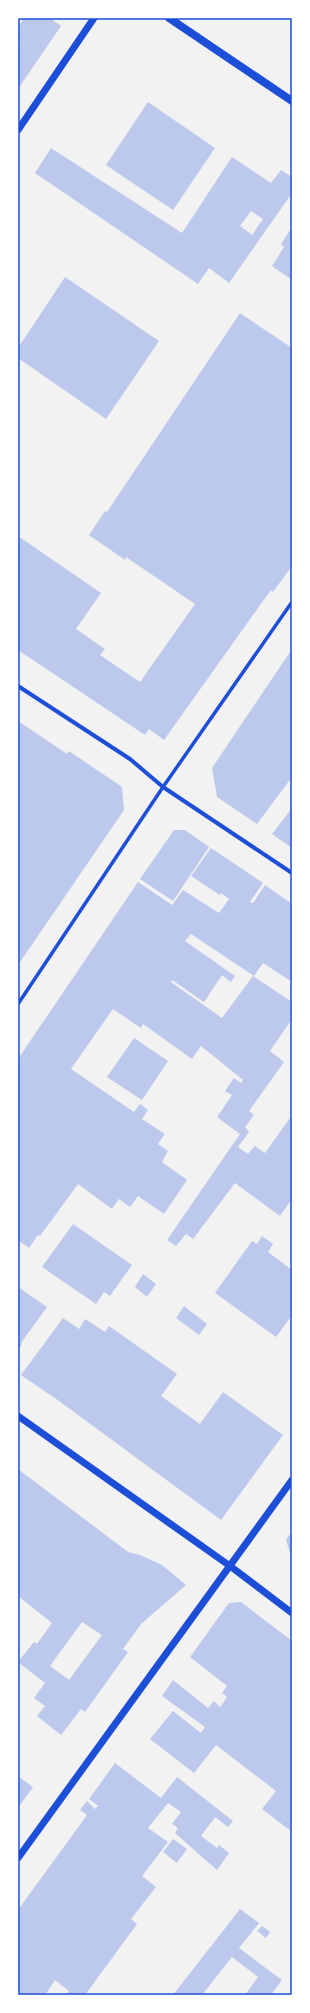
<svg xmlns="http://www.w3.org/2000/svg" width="310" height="2013" font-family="'Public Sans',sans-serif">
<rect width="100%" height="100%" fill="#f2f2f2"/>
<g fill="#bdc9ec" fill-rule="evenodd">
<polygon points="24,18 50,18 61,26 18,89 18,48 20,46 18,45 18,27"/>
<polygon points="148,102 215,148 173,210 106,165"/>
<path d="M51,148L182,233L232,157L271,183L281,170L292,177V193L229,283L209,268L198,284L35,173ZM251,211L263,219L252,235L240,226Z"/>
<polygon points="292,227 292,280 272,266 284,247 281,244"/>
<polygon points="65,277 159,341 106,419 18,358 18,348"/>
<polygon points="240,313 292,348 292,566 273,592 271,590 263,601 164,740 149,729 145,735 18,650 18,536 101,593 76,629 105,649 100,655 140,682 195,604 126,557 125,560 89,535 105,511 107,512"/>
<polygon points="292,649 292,777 257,824 217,797 212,768"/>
<polygon points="18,721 67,754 69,751 122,787 124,810 18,965"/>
<polygon points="292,808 292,848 272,834"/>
<polygon points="174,830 185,830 209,847 173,901 140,879"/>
<polygon points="211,848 263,883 250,902 253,903 265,885 292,904 292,982 263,963 254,976 191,934 185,941 235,976 231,982 222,975 204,1002 172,980 171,982 222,1018 253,976 292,1002 292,1019 270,1051 284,1062 249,1111 254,1115 245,1127 249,1132 238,1147 248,1154 255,1146 265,1153 292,1115 292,1199 280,1216 235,1183 193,1239 186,1234 176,1246 167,1240 240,1134 217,1117 232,1095 225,1091 234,1078 241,1083 243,1080 201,1046 192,1059 143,1024 141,1028 113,1009 71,1069 134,1112 140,1104 148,1110 142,1119 165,1134 158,1144 168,1151 162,1162 187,1180 164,1214 138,1196 130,1207 119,1199 112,1209 78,1184 40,1236 38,1235 29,1248 18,1240 18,1059 138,882 172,905 183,890 219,913 229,899 221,893 220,895 191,876"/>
<polygon points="134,1038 168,1061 142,1100 107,1077"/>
<polygon points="73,1224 132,1265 110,1296 104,1292 96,1304 42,1267"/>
<polygon points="262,1236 273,1244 268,1252 292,1270 292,1315 276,1337 215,1293 252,1241 257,1244"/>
<polygon points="143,1274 156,1284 147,1297 135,1287"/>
<polygon points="18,1287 47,1307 21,1343 22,1344 18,1350"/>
<polygon points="184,1306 207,1324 199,1335 176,1318"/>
<polygon points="63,1318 79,1329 85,1319 105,1332 109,1326 177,1374 161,1396 200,1424 223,1392 283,1435 221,1520 59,1401 21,1375"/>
<path d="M18,1469L128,1552L140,1555L162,1565L186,1585L141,1624L123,1649L128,1652L85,1712L81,1709L61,1735L37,1716L45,1706L34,1698L45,1683L18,1662L34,1642L37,1644L52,1623L18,1596ZM82,1622L102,1635L69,1680L50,1666Z"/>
<polygon points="292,1531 292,1555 290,1553 286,1540"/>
<polygon points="241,1602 292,1641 292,1832 262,1809 276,1791 216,1745 194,1773 150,1739 173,1711 201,1733 205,1727 162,1696 173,1680 208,1708 214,1701 220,1707 227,1697 222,1693 227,1686 190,1657 229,1603"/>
<polygon points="115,1763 161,1798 177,1777 233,1821 228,1827 215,1817 201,1836 217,1848 219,1845 229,1853 217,1870 175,1833 178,1828 172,1824 181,1812 168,1803 148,1828 168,1842 142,1876 156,1887 131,1919 137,1924 85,1995 65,1995 69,1991 55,1980 45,1995 18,1995 18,1910 87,1815 80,1810 87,1801 95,1809 98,1806 89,1799"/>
<polygon points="18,1776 33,1787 18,1808"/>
<polygon points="173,1839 187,1849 177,1863 163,1852"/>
<polygon points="240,1909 259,1923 239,1948 282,1980 271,1995 245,1995 258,1977 232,1957 202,1995 173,1995"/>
<polygon points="262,1926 270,1932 266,1938 257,1931"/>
</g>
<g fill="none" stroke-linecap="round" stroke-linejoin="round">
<polyline stroke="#1d4ed8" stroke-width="3.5" points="18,1004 163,787 292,602"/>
<polyline stroke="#1d4ed8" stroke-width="4" points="18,686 130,759 163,787 292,873"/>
<g stroke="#1d4ed8" stroke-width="7">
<polyline points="18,130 94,18"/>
<polyline points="18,1416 230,1566 292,1613"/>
<polyline points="18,1858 292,1480"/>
</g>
<polyline stroke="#1d4ed8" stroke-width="8" points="169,18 292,101"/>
</g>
<rect width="310" height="2013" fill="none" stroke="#ffffff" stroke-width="38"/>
<rect x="19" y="19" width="272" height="1975" fill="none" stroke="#1d4ed8" stroke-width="1.5"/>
</svg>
